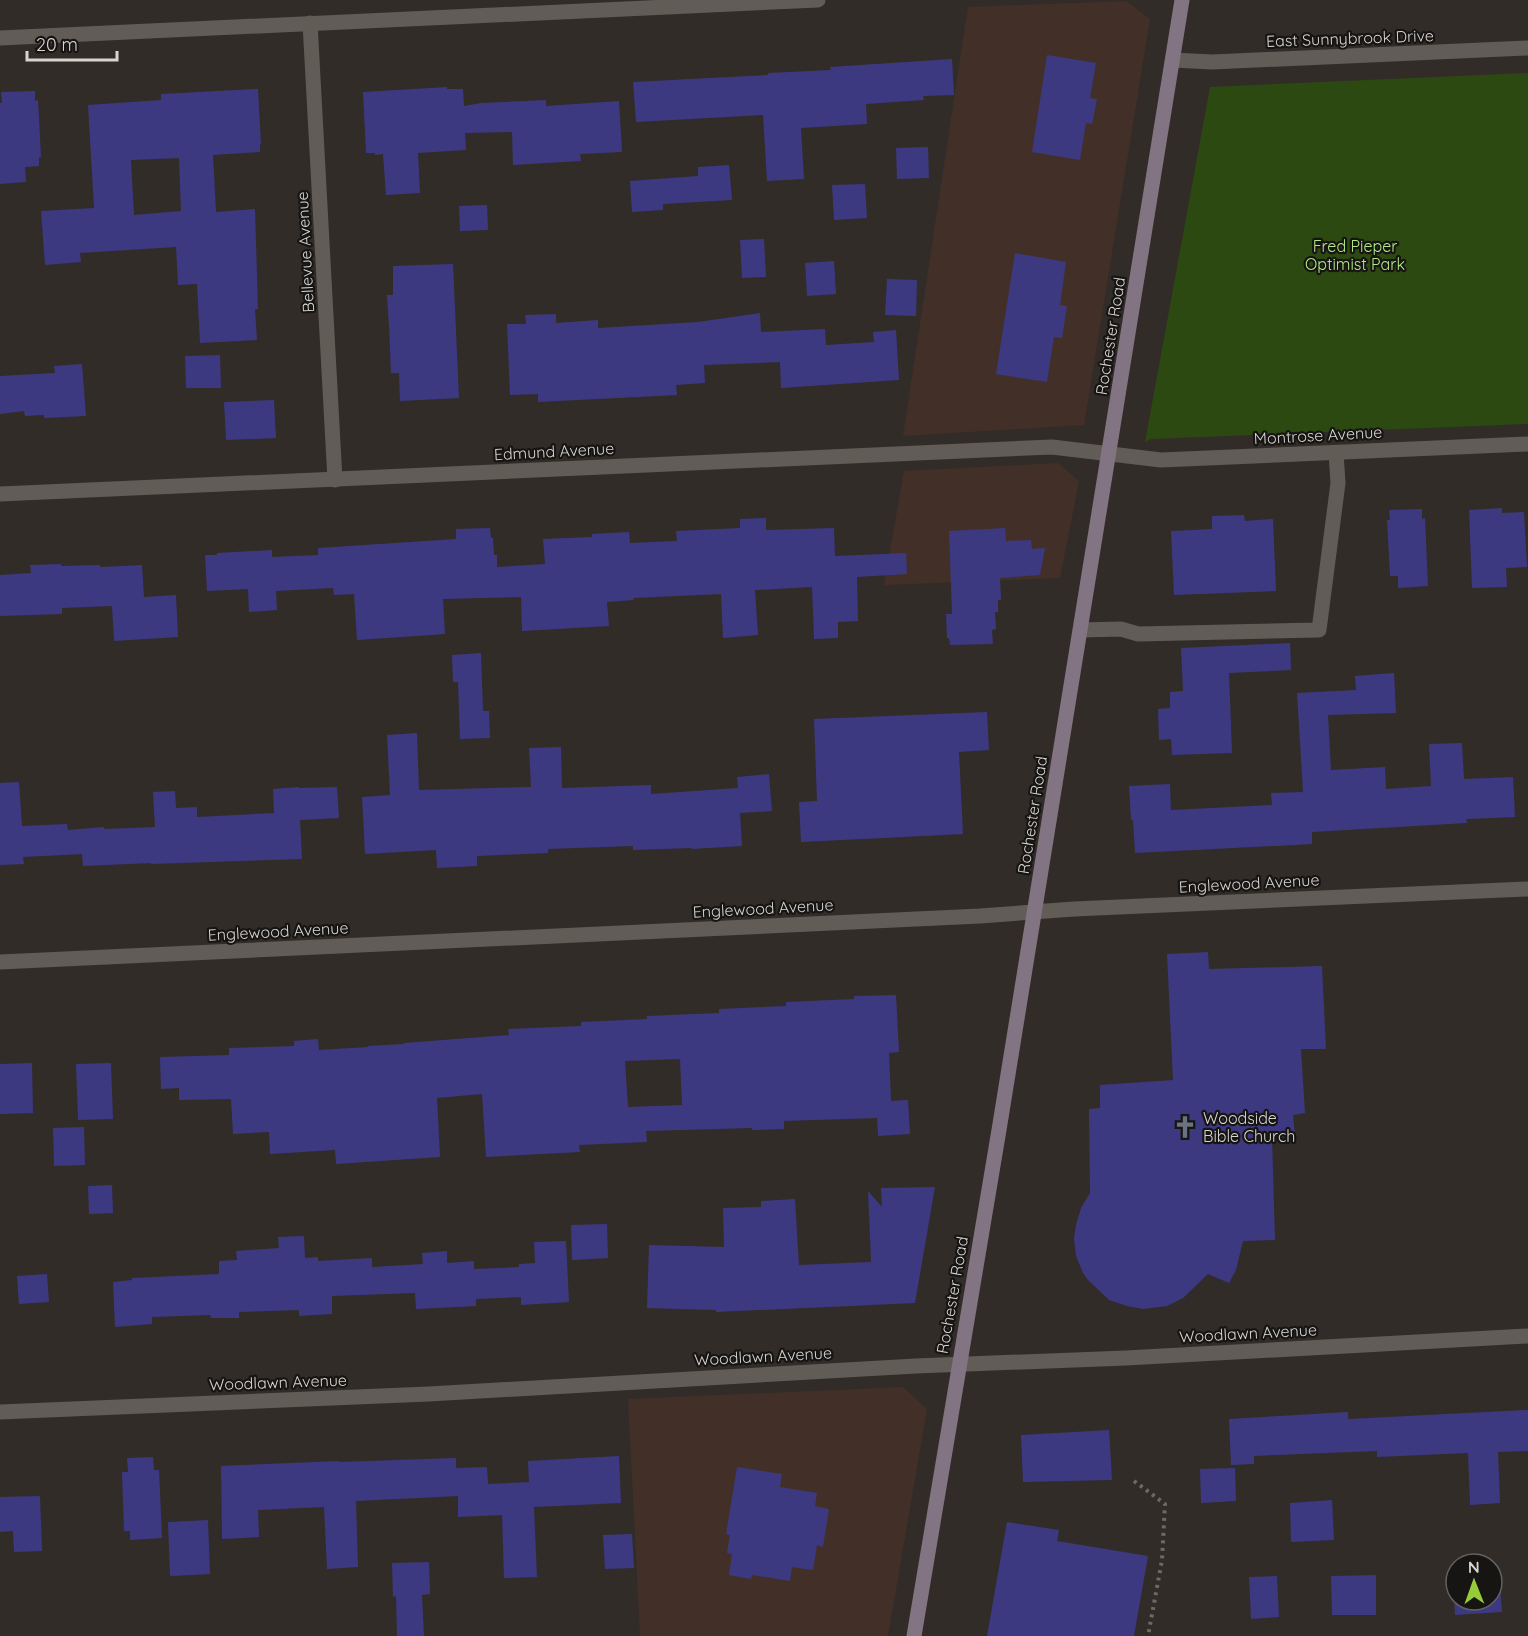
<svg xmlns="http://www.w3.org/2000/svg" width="1528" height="1636" font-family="Quicksand,sans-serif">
<rect width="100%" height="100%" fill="#312c28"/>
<g fill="#423028">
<polygon points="1126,1 1150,19 1084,425 903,436 968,7"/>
<polygon points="1058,463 1079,481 1060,578 884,585 904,471"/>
<polygon points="903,1387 927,1409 888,1636 640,1636 628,1399"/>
</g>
<polygon fill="#2d4912" points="1528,73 1528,424 1151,439 1145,442 1210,87"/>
<g fill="#3d3981" fill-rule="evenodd">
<polygon points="1047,55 1096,63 1090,98 1097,99 1092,124 1086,123 1080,160 1032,152"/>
<polygon points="952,59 954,95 923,96 924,100 866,104 867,124 801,128 804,179 767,181 763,115 636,122 633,82 768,75 768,73 831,70 830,67"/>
<polygon points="447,87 447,89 463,89 464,106 481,103 546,100 546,106 619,101 622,152 580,154 581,161 513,165 512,132 465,133 466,150 418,153 420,193 386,195 383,154 375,155 375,153 366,153 363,92"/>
<path d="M258,89L261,144L260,145V152L213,155L216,212L255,209L258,309H255L257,340L200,343L197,284L178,285L176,247L80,253L81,262L45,265L41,211L94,208L88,105L161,100V94ZM179,158L181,211L134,215L131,160Z"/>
<polygon points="35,91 35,101 38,100 41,157 39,157 39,166 25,167 26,182 0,184 0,103 2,103 1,92"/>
<polygon points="928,147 929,178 897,179 896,148"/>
<polygon points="729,165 732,200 663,204 663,210 632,212 630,181 698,176 698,167"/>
<polygon points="865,184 867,218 834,220 832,185"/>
<polygon points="487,205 488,230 460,231 459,206"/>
<polygon points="764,239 766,277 742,278 740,240"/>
<polygon points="1015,253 1066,262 1060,305 1067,306 1062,338 1054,337 1047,382 996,374"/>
<polygon points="834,261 836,294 807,296 805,263"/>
<polygon points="453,264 459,398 400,401 399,373 391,373 389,327 387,295 393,295 393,266"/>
<polygon points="887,279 917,280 916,316 885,315"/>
<polygon points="760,313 761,332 825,329 826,345 874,342 873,332 896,330 899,380 781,388 780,362 704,365 705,383 676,385 677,395 538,402 538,394 510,395 507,324 526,324 525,315 556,314 556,323 598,320 598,328 698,322"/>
<polygon points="220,355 221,388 186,388 185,356"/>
<polygon points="82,364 86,416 44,418 44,415 25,416 24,411 0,414 0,376 55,373 54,366"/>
<polygon points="274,400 276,438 226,440 224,402"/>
<polygon points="1502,508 1502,513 1524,512 1527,567 1506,568 1507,587 1472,588 1469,510"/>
<polygon points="1422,509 1422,519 1425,518 1428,586 1398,588 1398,576 1390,576 1387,520 1390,520 1389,510"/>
<polygon points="1244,515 1245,521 1273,519 1276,591 1174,595 1171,531 1212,529 1212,516"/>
<polygon points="766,518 766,530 834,528 835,556 906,553 907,574 857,577 858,621 838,622 838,638 814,639 812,587 755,590 758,635 723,638 721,594 633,598 634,600 607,602 609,626 522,631 521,597 443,599 445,634 357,640 354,594 334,595 333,588 276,591 277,610 249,612 248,589 207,591 205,555 217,555 217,553 272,550 272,557 318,555 318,548 456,539 456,529 490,528 491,538 493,538 494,555 497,555 497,567 545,564 543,539 592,537 592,534 629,532 630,543 677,541 676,531 740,528 740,519"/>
<polygon points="1005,528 1006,541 1031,540 1032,549 1045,548 1040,575 1000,578 1001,600 998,600 998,612 995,612 996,629 992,630 993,644 950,645 949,638 947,638 946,614 952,614 949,531"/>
<polygon points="61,564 61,566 100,565 100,567 142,565 144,597 176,595 178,637 114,641 112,606 62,608 62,614 0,616 0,575 31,573 30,565"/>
<polygon points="1290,643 1291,670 1229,673 1232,753 1172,755 1171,739 1159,740 1158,709 1170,708 1170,692 1183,691 1181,648"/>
<polygon points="481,653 483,711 489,711 490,738 460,739 458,682 453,682 452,655"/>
<polygon points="1394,673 1396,713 1328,715 1331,770 1385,767 1386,789 1431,786 1429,744 1462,743 1464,779 1513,777 1515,817 1466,819 1467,823 1312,832 1312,844 1135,853 1133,820 1131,820 1129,786 1170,784 1171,810 1272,805 1271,793 1303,792 1297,693 1356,690 1355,676"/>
<polygon points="987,712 989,750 959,752 963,834 801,842 799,802 817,801 814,719"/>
<polygon points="417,733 419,790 531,787 529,748 561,747 562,788 651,785 651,794 738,788 737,777 769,774 772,811 740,813 742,846 692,849 691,848 633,850 633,846 548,849 548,853 477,856 477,866 437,868 436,850 365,854 362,797 390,795 387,735"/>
<polygon points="19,782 22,826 67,824 68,830 104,827 104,829 155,827 153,792 175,791 176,808 197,807 197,817 274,813 273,789 299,787 299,788 337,787 339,818 300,820 302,859 151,864 151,863 83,866 82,854 23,857 24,864 0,865 0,783"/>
<polygon points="1208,952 1209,969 1322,966 1326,1049 1301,1049 1305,1113 1293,1115 1295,1136 1272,1137 1275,1240 1243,1241 1236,1270 1229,1283 1208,1274 1183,1298 1167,1306 1143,1309 1127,1306 1109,1300 1088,1280 1083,1273 1076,1256 1074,1238 1076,1225 1081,1208 1090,1193 1089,1109 1100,1108 1100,1085 1173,1080 1167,954"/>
<path d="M896,995L899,1052L889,1053L891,1101L908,1100L910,1134L878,1136L877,1118L784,1121V1129L752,1130V1128L646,1131L647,1142L579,1145L580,1152L486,1157L482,1094L437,1098L440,1157L336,1164L335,1150L270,1154L269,1132L233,1134L231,1099L179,1100V1088L161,1089L160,1057L229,1055V1048L294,1046V1041L318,1039L319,1050L368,1047V1046L404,1044V1043L509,1035L508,1029L581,1026V1022L647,1019V1016L719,1013V1009L786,1006V1002L854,999V996ZM680,1059L682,1105L628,1107L625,1061Z"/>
<polygon points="32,1063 33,1113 0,1114 0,1064"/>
<polygon points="111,1063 113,1119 78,1120 76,1064"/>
<polygon points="84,1127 85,1165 54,1166 53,1128"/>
<polygon points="112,1185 113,1213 89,1214 88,1186"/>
<polygon points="935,1187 915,1303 716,1312 716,1310 647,1308 649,1245 724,1247 723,1208 761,1207 761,1201 795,1199 799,1265 871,1262 868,1191 882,1207 881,1188"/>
<polygon points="607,1224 608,1258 572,1260 571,1225"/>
<polygon points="304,1236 305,1258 318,1257 318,1261 372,1258 372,1267 423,1264 422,1253 447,1251 447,1263 474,1261 474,1269 519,1267 519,1264 535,1263 534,1242 566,1241 569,1302 521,1305 521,1297 476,1299 476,1306 416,1309 415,1293 332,1296 332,1314 299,1316 299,1310 239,1312 239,1318 211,1318 210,1315 152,1317 152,1324 115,1327 113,1282 132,1280 132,1278 219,1274 219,1261 237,1260 236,1251 279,1248 278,1237"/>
<polygon points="47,1274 49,1302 19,1304 17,1276"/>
<polygon points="1528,1410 1528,1451 1498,1452 1500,1503 1470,1505 1468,1453 1377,1457 1377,1451 1254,1456 1254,1464 1231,1465 1229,1419 1348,1412 1348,1419"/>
<polygon points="1109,1430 1112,1480 1023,1482 1021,1435"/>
<polygon points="619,1456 621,1503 534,1507 537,1577 504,1578 502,1515 458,1517 458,1496 356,1501 358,1567 327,1569 324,1507 258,1510 259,1537 222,1539 221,1466 339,1461 339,1462 456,1458 456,1468 487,1467 488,1484 529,1482 528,1461"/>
<polygon points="153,1457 154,1470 159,1470 162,1538 130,1540 130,1531 124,1531 122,1472 128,1472 127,1458"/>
<polygon points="737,1467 782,1474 780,1487 817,1493 815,1506 829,1509 823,1547 817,1545 813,1570 792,1567 790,1581 752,1575 751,1579 729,1575 732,1554 727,1553 730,1535 726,1534"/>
<polygon points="1235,1468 1236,1501 1201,1503 1200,1469"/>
<polygon points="40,1496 42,1551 14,1552 13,1531 0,1532 0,1497"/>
<polygon points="1332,1500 1334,1540 1291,1542 1290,1503"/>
<polygon points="208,1520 210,1574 170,1576 168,1522"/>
<polygon points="1007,1522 1059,1530 1057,1541 1148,1556 1134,1636 987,1636"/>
<polygon points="632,1534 634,1568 605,1569 603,1535"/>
<polygon points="429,1562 430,1594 422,1595 424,1636 397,1636 396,1596 393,1597 392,1563"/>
<polygon points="1499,1570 1502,1612 1455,1615 1453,1573 1456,1573 1456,1600 1492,1600 1492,1571"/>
<polygon points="1376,1575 1376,1615 1332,1615 1331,1576"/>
<polygon points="1277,1576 1279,1617 1251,1619 1249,1577"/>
</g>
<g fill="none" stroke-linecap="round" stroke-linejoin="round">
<polyline stroke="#6e6965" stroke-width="4" stroke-dasharray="3 4.5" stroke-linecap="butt" points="1134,1481 1165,1504 1162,1560 1148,1636"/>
<polyline stroke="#625c57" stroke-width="15" points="1081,630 1121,629 1138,634 1319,630 1338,483 1336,453"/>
<g stroke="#625c57" stroke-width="15">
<polyline points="310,23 335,480"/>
<polyline points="0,38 818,0"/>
<polyline points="1173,60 1212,62 1528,48"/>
<polyline points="0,494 1052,447 1161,460 1528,444"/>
<polyline points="0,962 980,916 1074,909 1528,889"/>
<polyline points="0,1412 429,1394 916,1366 1126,1358 1528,1336"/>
</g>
<polyline stroke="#827482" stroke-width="15" points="914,1636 999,1130 1182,0"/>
</g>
<defs>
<g id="church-bare" transform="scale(1.8)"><path d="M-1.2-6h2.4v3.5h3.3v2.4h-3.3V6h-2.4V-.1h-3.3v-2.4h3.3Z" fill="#6b7280" stroke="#171513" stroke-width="2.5" paint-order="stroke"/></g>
</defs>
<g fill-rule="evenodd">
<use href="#church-bare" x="1185" y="1127"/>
</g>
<g text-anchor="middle" stroke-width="4.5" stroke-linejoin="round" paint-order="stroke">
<g font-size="16" fill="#d8d5d1" stroke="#171513">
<text transform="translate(1350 38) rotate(-2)" y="6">East Sunnybrook Drive</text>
<text transform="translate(305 252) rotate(-93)" y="6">Bellevue Avenue</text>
<text transform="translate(1110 336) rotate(-81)" y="6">Rochester Road</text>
<text transform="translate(1318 435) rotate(-3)" y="6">Montrose Avenue</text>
<text transform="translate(554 451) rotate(-3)" y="6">Edmund Avenue</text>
<text transform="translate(1032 815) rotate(-81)" y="6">Rochester Road</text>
<text transform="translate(1249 883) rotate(-3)" y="6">Englewood Avenue</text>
<text transform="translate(763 908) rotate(-3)" y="6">Englewood Avenue</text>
<text transform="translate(278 931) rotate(-3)" y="6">Englewood Avenue</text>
<text transform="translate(952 1295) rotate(-80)" y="6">Rochester Road</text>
<text transform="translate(1248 1333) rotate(-3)" y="6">Woodlawn Avenue</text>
<text transform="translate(763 1356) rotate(-3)" y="6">Woodlawn Avenue</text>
<text transform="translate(278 1382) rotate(-2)" y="6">Woodlawn Avenue</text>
</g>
<g font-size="16" fill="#b1ea82" stroke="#171513">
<text x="1355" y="252">Fred Pieper<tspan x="1355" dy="18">Optimist Park</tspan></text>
</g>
<g font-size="16" fill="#d8d5d1" stroke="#171513" text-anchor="start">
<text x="1203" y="1124">Woodside<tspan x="1203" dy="18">Bible Church</tspan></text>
</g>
</g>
<g transform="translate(1474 1582) rotate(359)"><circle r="28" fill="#171513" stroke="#64625f" stroke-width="1.5"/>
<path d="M0-4.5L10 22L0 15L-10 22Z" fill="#96cc39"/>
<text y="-9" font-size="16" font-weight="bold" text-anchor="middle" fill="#d8d5d1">N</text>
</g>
<path d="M27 51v9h90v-9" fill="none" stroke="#d8d5d1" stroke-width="3"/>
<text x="36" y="51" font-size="18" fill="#d8d5d1" stroke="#171513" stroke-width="4.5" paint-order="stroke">20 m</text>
</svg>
